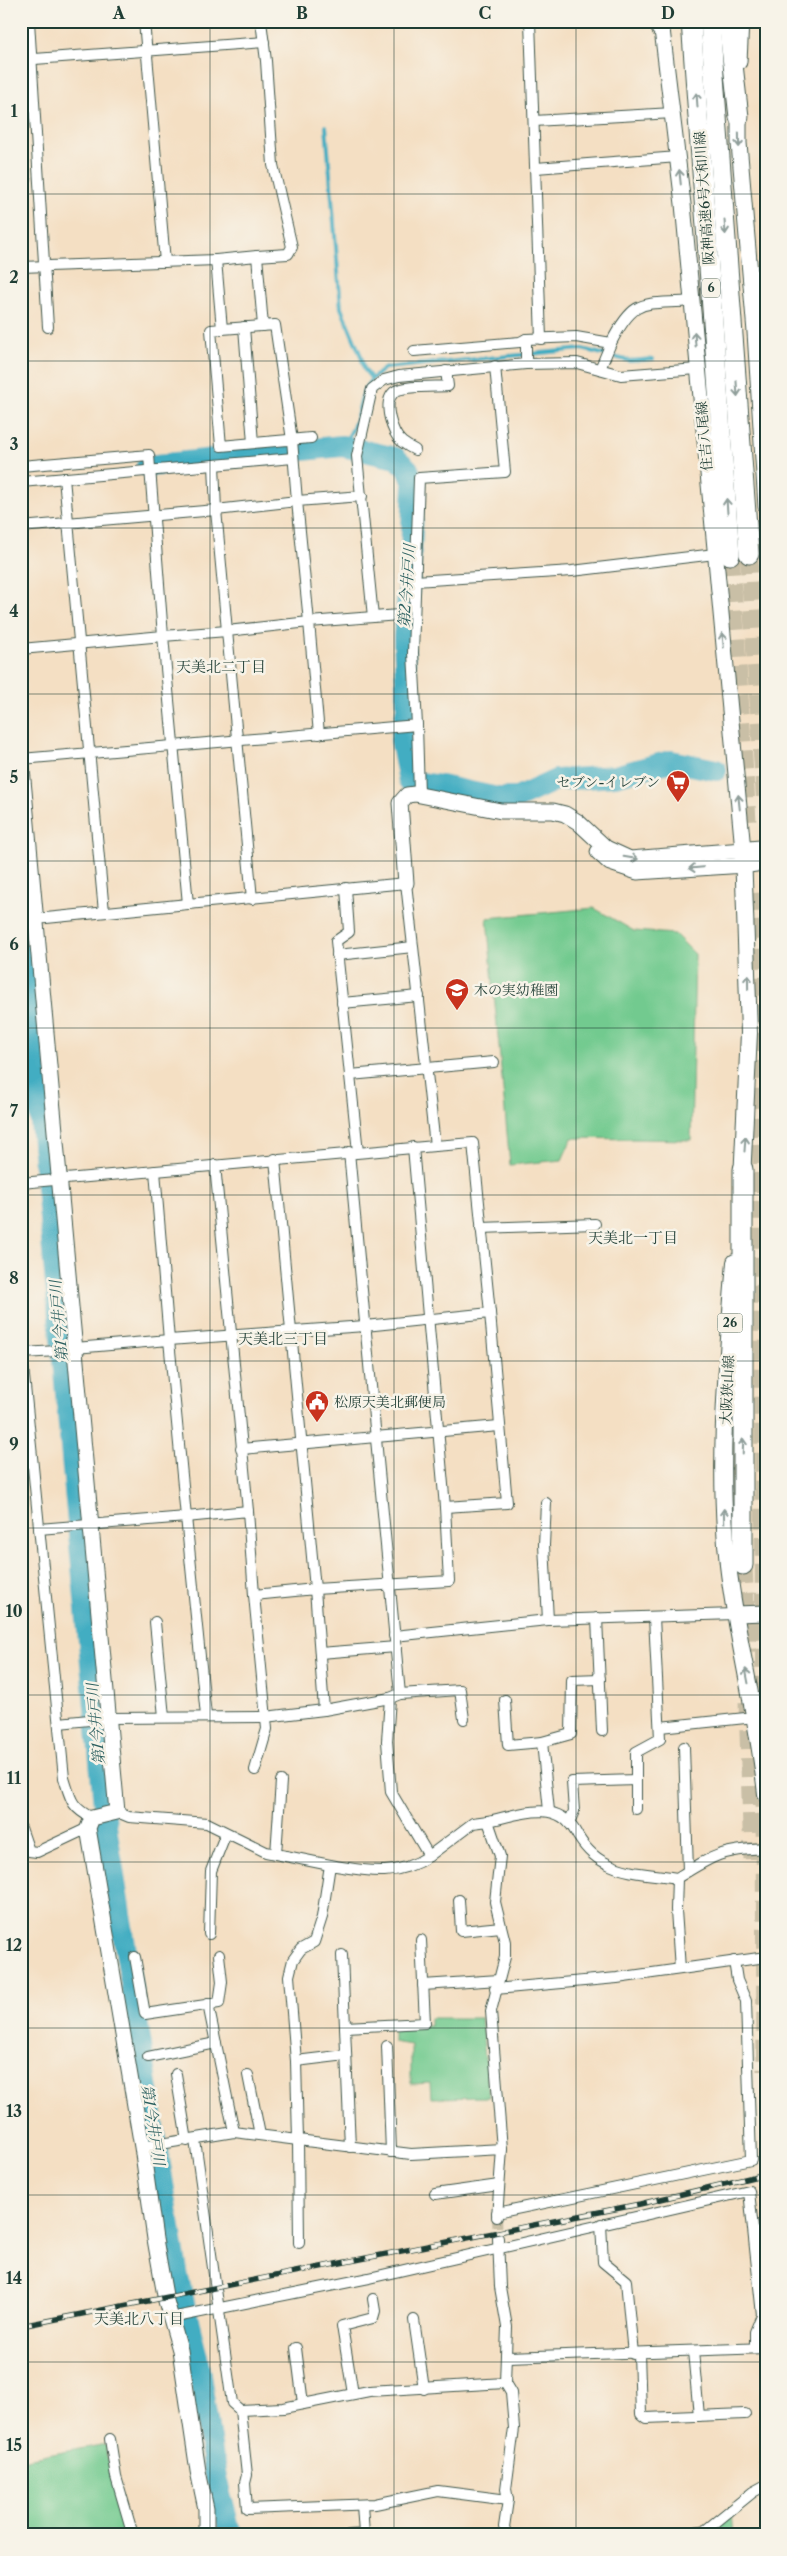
<svg xmlns="http://www.w3.org/2000/svg" width="787" height="2556" font-family="'Libre Caslon Text','Noto Serif JP',serif">
<rect width="100%" height="100%" fill="#f7f3e8"/>
<filter id="ink" filterUnits="userSpaceOnUse"><feTurbulence type="fractalNoise" baseFrequency=".02" numOctaves="2"/><feDisplacementMap in="SourceGraphic" scale="10" xChannelSelector="R" yChannelSelector="G"/><feConvolveMatrix kernelMatrix="1 2 1 2 8 2 1 2 1" color-interpolation-filters="sRGB"/></filter>
<filter id="wash" filterUnits="userSpaceOnUse"><feTurbulence type="fractalNoise" baseFrequency=".0096" numOctaves="4" result="noise"/><feDisplacementMap in="SourceGraphic" scale="20" xChannelSelector="R" yChannelSelector="G"/><feGaussianBlur stdDeviation="1.12" result="paint"/><feColorMatrix in="noise" values="0 0 0 0 0 0 0 0 0 0 0 0 0 0 0 0 0 1.4 0 .05"/><feComposite in="paint" operator="in"/></filter>
<g filter="url(#wash)">
<rect width="100%" height="100%" fill="#f4dfc3"/>
<g fill="#72ca8f" stroke="#488462">
<polygon points="594,908 634,931 675,934 695,954 691,1140 572,1138 562,1160 510,1165 487,918"/>
<polygon points="430,2018 481,2018 489,2097 431,2098 430,2083 411,2084 411,2045 393,2042 393,2026 430,2025"/>
<polygon points="106,2444 111,2476 128,2535 21,2535 21,2460"/>
<polygon points="731,2513 733,2535 702,2535"/>
</g>
<g fill="none" stroke-linecap="round" stroke-linejoin="round">
<g stroke="#43adc2" stroke-width="4">
<polyline points="326,126 341,308 361,356 364,369 371,378"/>
<path d="M342,446C346,440 352,432 354,425C365,397 356,389 385,368L582,349L630,361L653,359"/>
</g>
<g stroke="#43adc2" stroke-width="22">
<polyline points="147,466 342,446 396,458 408,469 414,484 410,575 404,637 407,707 401,740 409,781 441,786 498,798 517,798 556,780 615,776 671,761 716,770"/>
<polyline points="21,905 106,1826 178,2278 197,2357 216,2478 231,2535"/>
</g>
</g>
</g>
<g filter="url(#ink)">
<g fill="none" stroke-linecap="round" stroke-linejoin="round">
<polyline stroke="#c9bfa6" stroke-width="10" stroke-dasharray="10 5" stroke-linecap="butt" points="497,2217 498,2238"/>
<g stroke="#c9bfa6" stroke-width="19" stroke-dasharray="19 9" stroke-linecap="butt">
<polyline points="749,554 766,805"/>
<polyline points="730,555 747,821"/>
<polyline points="752,893 760,1077 763,1213 766,2071"/>
<polyline points="743,1565 747,1652"/>
<polyline points="748,1702 753,1859"/>
</g>
<g stroke="#3f5549" stroke-width="12">
<g id="street">
<polyline points="29,21 48,327"/>
<polyline points="144,21 165,262"/>
<polyline points="530,21 541,339"/>
<polyline points="21,60 264,42"/>
<polyline points="534,121 673,113"/>
<polyline points="536,168 678,157"/>
<polyline points="257,256 288,254 292,247 273,165 266,61 261,21"/>
<polyline points="216,260 257,256 263,326"/>
<polyline points="21,267 216,260 222,329 211,330 221,446 311,438"/>
<polyline points="244,327 253,443"/>
<polyline points="526,339 526,364"/>
<path d="M414,351L520,342L526,339L576,337L611,343C635,296 643,305 692,301"/>
<polyline points="600,369 611,343"/>
<path d="M415,450C411,448 406,445 402,442C392,433 382,403 394,392C403,385 436,387 448,386L446,371"/>
<polyline points="21,466 149,455 163,636 21,649"/>
<polyline points="64,478 104,912"/>
<polyline points="21,482 293,458"/>
<polyline points="21,527 216,510 214,465"/>
<polyline points="415,581 572,571 715,554"/>
<polyline points="373,617 357,456 372,389 384,380 399,376 526,364 577,363 621,375 697,369"/>
<polyline points="417,725 413,653 419,478 505,472 495,366"/>
<polyline points="319,734 309,622 399,615"/>
<polyline points="21,759 417,725 419,794"/>
<polyline points="346,888 349,932 336,941 358,1152"/>
<polyline points="252,899 227,631 309,622 297,501 362,496"/>
<polyline points="21,913 35,912"/>
<polyline points="36,919 188,904"/>
<polyline points="337,955 413,947"/>
<polyline points="342,1003 419,996"/>
<polyline points="350,1075 494,1062"/>
<polyline points="349,1152 400,1694 390,1698"/>
<polyline points="275,1159 315,1589 449,1581 445,1507 413,1147"/>
<polyline points="215,1165 248,1511"/>
<polyline points="155,1171 169,1340 365,1326 490,1313 473,1143 435,1146"/>
<polyline points="21,1183 435,1146 406,883 188,904 163,636 227,631 216,510 297,501 292,440 275,325 222,329"/>
<polyline points="481,1228 595,1224"/>
<path d="M21,1346L64,1778C71,1800 71,1807 92,1818"/>
<path d="M75,1348L169,1340L186,1517L248,1511L254,1595L315,1589L324,1710L390,1698L387,1741L391,1792L429,1856C396,1878 367,1871 330,1865L322,1917L314,1942L301,1949L293,1960L289,1976L296,2061L298,2140L234,2132L142,2147"/>
<polyline points="22,1353 76,1350"/>
<polyline points="241,1449 499,1426"/>
<polyline points="546,1503 544,1545 548,1620"/>
<polyline points="445,1507 507,1503 490,1313"/>
<polyline points="39,1529 186,1517 206,1716"/>
<polyline points="254,1595 267,1729 255,1770"/>
<polyline points="597,1618 602,1731"/>
<polyline points="155,1622 164,1717"/>
<polyline points="394,1636 548,1620 735,1614"/>
<polyline points="320,1653 396,1647"/>
<polyline points="400,1694 460,1690 464,1719"/>
<polyline points="505,1700 508,1745 542,1742"/>
<polyline points="59,1723 109,1718 265,1717 324,1710"/>
<polyline points="660,1727 755,1717"/>
<polyline points="684,1747 688,1871"/>
<polyline points="636,1809 636,1752 660,1739 654,1617"/>
<polyline points="549,1811 542,1742 571,1734 572,1680 600,1679"/>
<polyline points="117,1812 129,1817 207,1823 266,1852 330,1865"/>
<path d="M488,1821C518,1815 556,1798 575,1831C582,1844 591,1856 606,1863C626,1874 654,1874 677,1878C714,1855 721,1850 766,1848"/>
<polyline points="569,1823 574,1811 572,1782 636,1780"/>
<polyline points="21,1828 29,1851 37,1852 88,1828"/>
<polyline points="276,1854 281,1781"/>
<polyline points="429,1856 473,1823 488,1821 500,1856 495,1902 505,1942 505,1957 491,2011 502,2149"/>
<polyline points="677,1878 676,1910 680,1969"/>
<polyline points="459,1900 461,1931 501,1927"/>
<polyline points="209,1934 211,1871 226,1833"/>
<polyline points="342,1955 350,2147"/>
<polyline points="135,1957 145,2014 219,2003 222,1982 219,1955"/>
<polyline points="423,1985 499,1980"/>
<polyline points="495,1989 617,1978 766,1957"/>
<polyline points="208,2004 234,2132"/>
<polyline points="345,2027 425,2023 421,1940"/>
<polyline points="387,2046 391,2152"/>
<polyline points="148,2057 216,2043"/>
<polyline points="296,2061 346,2055"/>
<polyline points="176,2074 187,2141"/>
<polyline points="248,2075 260,2135"/>
<polyline points="195,2140 232,2403 240,2410 247,2475 245,2483 247,2509 375,2504 438,2491 508,2500"/>
<polyline points="435,2194 499,2185"/>
<polyline points="497,2213 751,2160 746,2001 737,1980 734,1961"/>
<polyline points="601,2224 603,2262 626,2281 633,2354"/>
<polyline points="498,2238 500,2287 507,2327 505,2383 511,2393 514,2428 506,2489 508,2500 504,2527 507,2535"/>
<polyline points="299,2243 298,2140 411,2154 502,2149 497,2217"/>
<polyline points="171,2318 369,2278 749,2191 762,2315 755,2332 755,2348"/>
<polyline points="414,2320 424,2389"/>
<polyline points="296,2348 303,2404"/>
<polyline points="693,2351 699,2416"/>
<polyline points="639,2353 641,2414 646,2418 745,2414"/>
<polyline points="508,2357 766,2348"/>
<polyline points="353,2394 342,2326 373,2318 375,2311 373,2299"/>
<polyline points="240,2410 283,2408 369,2391 505,2383"/>
<polyline points="110,2439 116,2477 133,2535"/>
<polyline points="349,2535 364,2534 362,2505"/>
<polyline points="679,2535 706,2530 753,2492 766,2485"/>
</g>
</g>
<g stroke="#3f5549" stroke-width="17">
<g id="secondary">
<polyline points="739,62 741,21"/>
<polyline points="739,105 739,143 755,332 766,507"/>
<polyline points="21,758 117,1812 92,1818 88,1828 142,2147 155,2239 166,2301 180,2350 198,2471 206,2509 206,2535"/>
<polyline points="598,852 610,863 637,872 745,865"/>
<polyline points="406,883 400,803 407,795 415,794 501,811 553,811 565,814 578,822 606,848 630,859 743,850 683,204 661,21"/>
<polyline points="735,1614 766,1613"/>
</g>
</g>
<g stroke="#3f5549" stroke-width="18">
<g id="primary">
<polyline points="745,865 766,862"/>
<polyline points="742,1180 749,1033 743,850 766,848"/>
<path d="M735,1262C727,1362 717,1465 728,1565C737,1642 758,1717 766,1794"/>
</g>
</g>
<g stroke="#3f5549" stroke-width="21">
<g id="highway">
<polyline points="691,21 730,555"/>
<polyline points="710,21 749,554"/>
<polyline points="728,21 739,117"/>
<polyline points="661,28 661,21"/>
<polyline points="743,1565 743,1169"/>
</g>
</g>
<use href="#street" stroke="#fff" stroke-width="10"/>
<use href="#secondary" stroke="#fff" stroke-width="15"/>
<use href="#primary" stroke="#fff" stroke-width="16"/>
<use href="#highway" stroke="#fff" stroke-width="19"/>
<g stroke="#1f3d34" stroke-width="5.5">
<polyline id="rail" points="21,2326 640,2204 766,2174"/>
</g>
<use href="#rail" stroke="#f7f3e8" stroke-width="4" stroke-dasharray="11" stroke-linecap="butt"/>
</g>
<defs><path id="oneway-shaft" d="M-6 0H5M1.5-3L5.5 0L1.5 3" fill="none" stroke-width="1.6" stroke-linecap="round" stroke-linejoin="round" transform="scale(1.25)"/></defs>
<g stroke="#8f9e9a">
<use href="#oneway-shaft" transform="translate(697 100) rotate(-94)"/>
<use href="#oneway-shaft" transform="translate(739 140) rotate(89)"/>
<use href="#oneway-shaft" transform="translate(680 177) rotate(-96)"/>
<use href="#oneway-shaft" transform="translate(725 227) rotate(86)"/>
<use href="#oneway-shaft" transform="translate(695 339) rotate(-95)"/>
<use href="#oneway-shaft" transform="translate(737 389) rotate(86)"/>
<use href="#oneway-shaft" transform="translate(727 506) rotate(-94)"/>
<use href="#oneway-shaft" transform="translate(723 640) rotate(-96)"/>
<use href="#oneway-shaft" transform="translate(739 802) rotate(-96)"/>
<use href="#oneway-shaft" transform="translate(631 858) rotate(9)"/>
<use href="#oneway-shaft" transform="translate(696 868) rotate(175)"/>
<use href="#oneway-shaft" transform="translate(748 982) rotate(-91)"/>
<use href="#oneway-shaft" transform="translate(745 1144) rotate(-86)"/>
<use href="#oneway-shaft" transform="translate(743 1446) rotate(-88)"/>
<use href="#oneway-shaft" transform="translate(724 1516) rotate(-92)"/>
<use href="#oneway-shaft" transform="translate(747 1676) rotate(-101)"/>
</g>
</g>
<path fill="none" stroke="#1f3d34" stroke-width="1" stroke-opacity="0.55" d="M210,21V2535M394,21V2535M576,21V2535M21,194H766M21,361H766M21,528H766M21,694H766M21,861H766M21,1028H766M21,1195H766M21,1361H766M21,1528H766M21,1695H766M21,1862H766M21,2028H766M21,2195H766M21,2362H766"/>
<defs>
<g id="supermarket-pin" transform="scale(1.25)"><path d="M0 17L-7.5 6A9.5 9.5 0 1 1 7.5 6Z" fill="#c8321e" stroke="#f7f3e8"/><path d="M-6-5.5h2.5l.6 2H6L4.5 2H-2.5L-4.4-4H-6ZM-1.5 3.2a1.3 1.3 0 1 0 .1 0ZM3 3.2a1.3 1.3 0 1 0 .1 0Z" fill="#fff"/></g>
<g id="school-pin" transform="scale(1.25)"><path d="M0 17L-7.5 6A9.5 9.5 0 1 1 7.5 6Z" fill="#c8321e" stroke="#f7f3e8"/><path d="M0-5L7-2L0 1L-7-2ZM-4 1L0 2.5L4 1V4Q0 6-4 4Z" fill="#fff"/></g>
<g id="civic-pin" transform="scale(1.25)"><path d="M0 17L-7.5 6A9.5 9.5 0 1 1 7.5 6Z" fill="#c8321e" stroke="#f7f3e8"/><path d="M-.6-6.5H3V-4.5H.6V-3L4-1V1h2V6H-6V1h2V-1L-.6-3ZM-1.2 2.5V6h2.4V2.5Z" fill="#fff"/></g>
</defs>
<g fill-rule="evenodd">
<use href="#supermarket-pin" x="678" y="782"/>
<use href="#school-pin" x="457" y="990"/>
<use href="#civic-pin" x="317" y="1402"/>
</g>
<g text-anchor="middle" stroke-width="5" stroke-linejoin="round" paint-order="stroke">
<g fill="#f7f3e8" stroke="#60746a" stroke-width="1">
<rect x="702" y="278.5" width="18" height="19" rx="4"/>
<rect x="717.5" y="1313.5" width="25" height="19" rx="4"/>
</g>
<g font-size="12" font-weight="bold" fill="#1f3d34">
<text x="711" y="292">6</text>
<text x="730" y="1327">26</text>
</g>
<g font-size="14" fill="#1f3d34" stroke="#f7f3e8">
<text transform="translate(704 198) rotate(-94)" y="5">阪神高速6号大和川線</text>
<text transform="translate(704 436) rotate(-95)" y="5">住吉八尾線</text>
<text transform="translate(727 1390) rotate(-87)" y="5">大阪狭山線</text>
</g>
<g font-size="14" fill="#1f3d34" stroke="#f7f3e8" text-anchor="start">
<text x="660" y="787" text-anchor="end">セブン-イレブン</text>
<text x="474" y="995">木の実幼稚園</text>
<text x="334" y="1407">松原天美北郵便局</text>
</g>
<g font-size="15" font-style="italic" fill="#2a5f5f" stroke="#f7f3e8">
<text transform="translate(407 586) rotate(-86)" y="5">第2今井戸川</text>
<text transform="translate(59 1321) rotate(-95)" y="5">第1今井戸川</text>
<text transform="translate(96 1724) rotate(-95)" y="5">第1今井戸川</text>
<text transform="translate(153 2125) rotate(81)" y="5">第1今井戸川</text>
</g>
<g font-size="15" fill="#1f3d34" stroke="#f7f3e8">
<text x="221" y="672">天美北二丁目</text>
<text x="633" y="1243">天美北一丁目</text>
<text x="283" y="1344">天美北三丁目</text>
<text x="139" y="2324">天美北八丁目</text>
</g>
</g>
<rect width="787" height="2556" fill="none" stroke="#f7f3e8" stroke-width="55"/>
<rect x="28" y="28" width="732" height="2500" fill="none" stroke="#1f3d34" stroke-width="2"/>
<g font-size="16" text-anchor="middle" font-weight="bold" fill="#1f3d34">
<text x="119" y="19">A</text>
<text x="302" y="19">B</text>
<text x="485" y="19">C</text>
<text x="668" y="19">D</text>
<text x="14" y="117">1</text>
<text x="14" y="283">2</text>
<text x="14" y="450">3</text>
<text x="14" y="617">4</text>
<text x="14" y="783">5</text>
<text x="14" y="950">6</text>
<text x="14" y="1117">7</text>
<text x="14" y="1284">8</text>
<text x="14" y="1450">9</text>
<text x="14" y="1617">10</text>
<text x="14" y="1784">11</text>
<text x="14" y="1951">12</text>
<text x="14" y="2117">13</text>
<text x="14" y="2284">14</text>
<text x="14" y="2451">15</text>
</g>
</svg>
